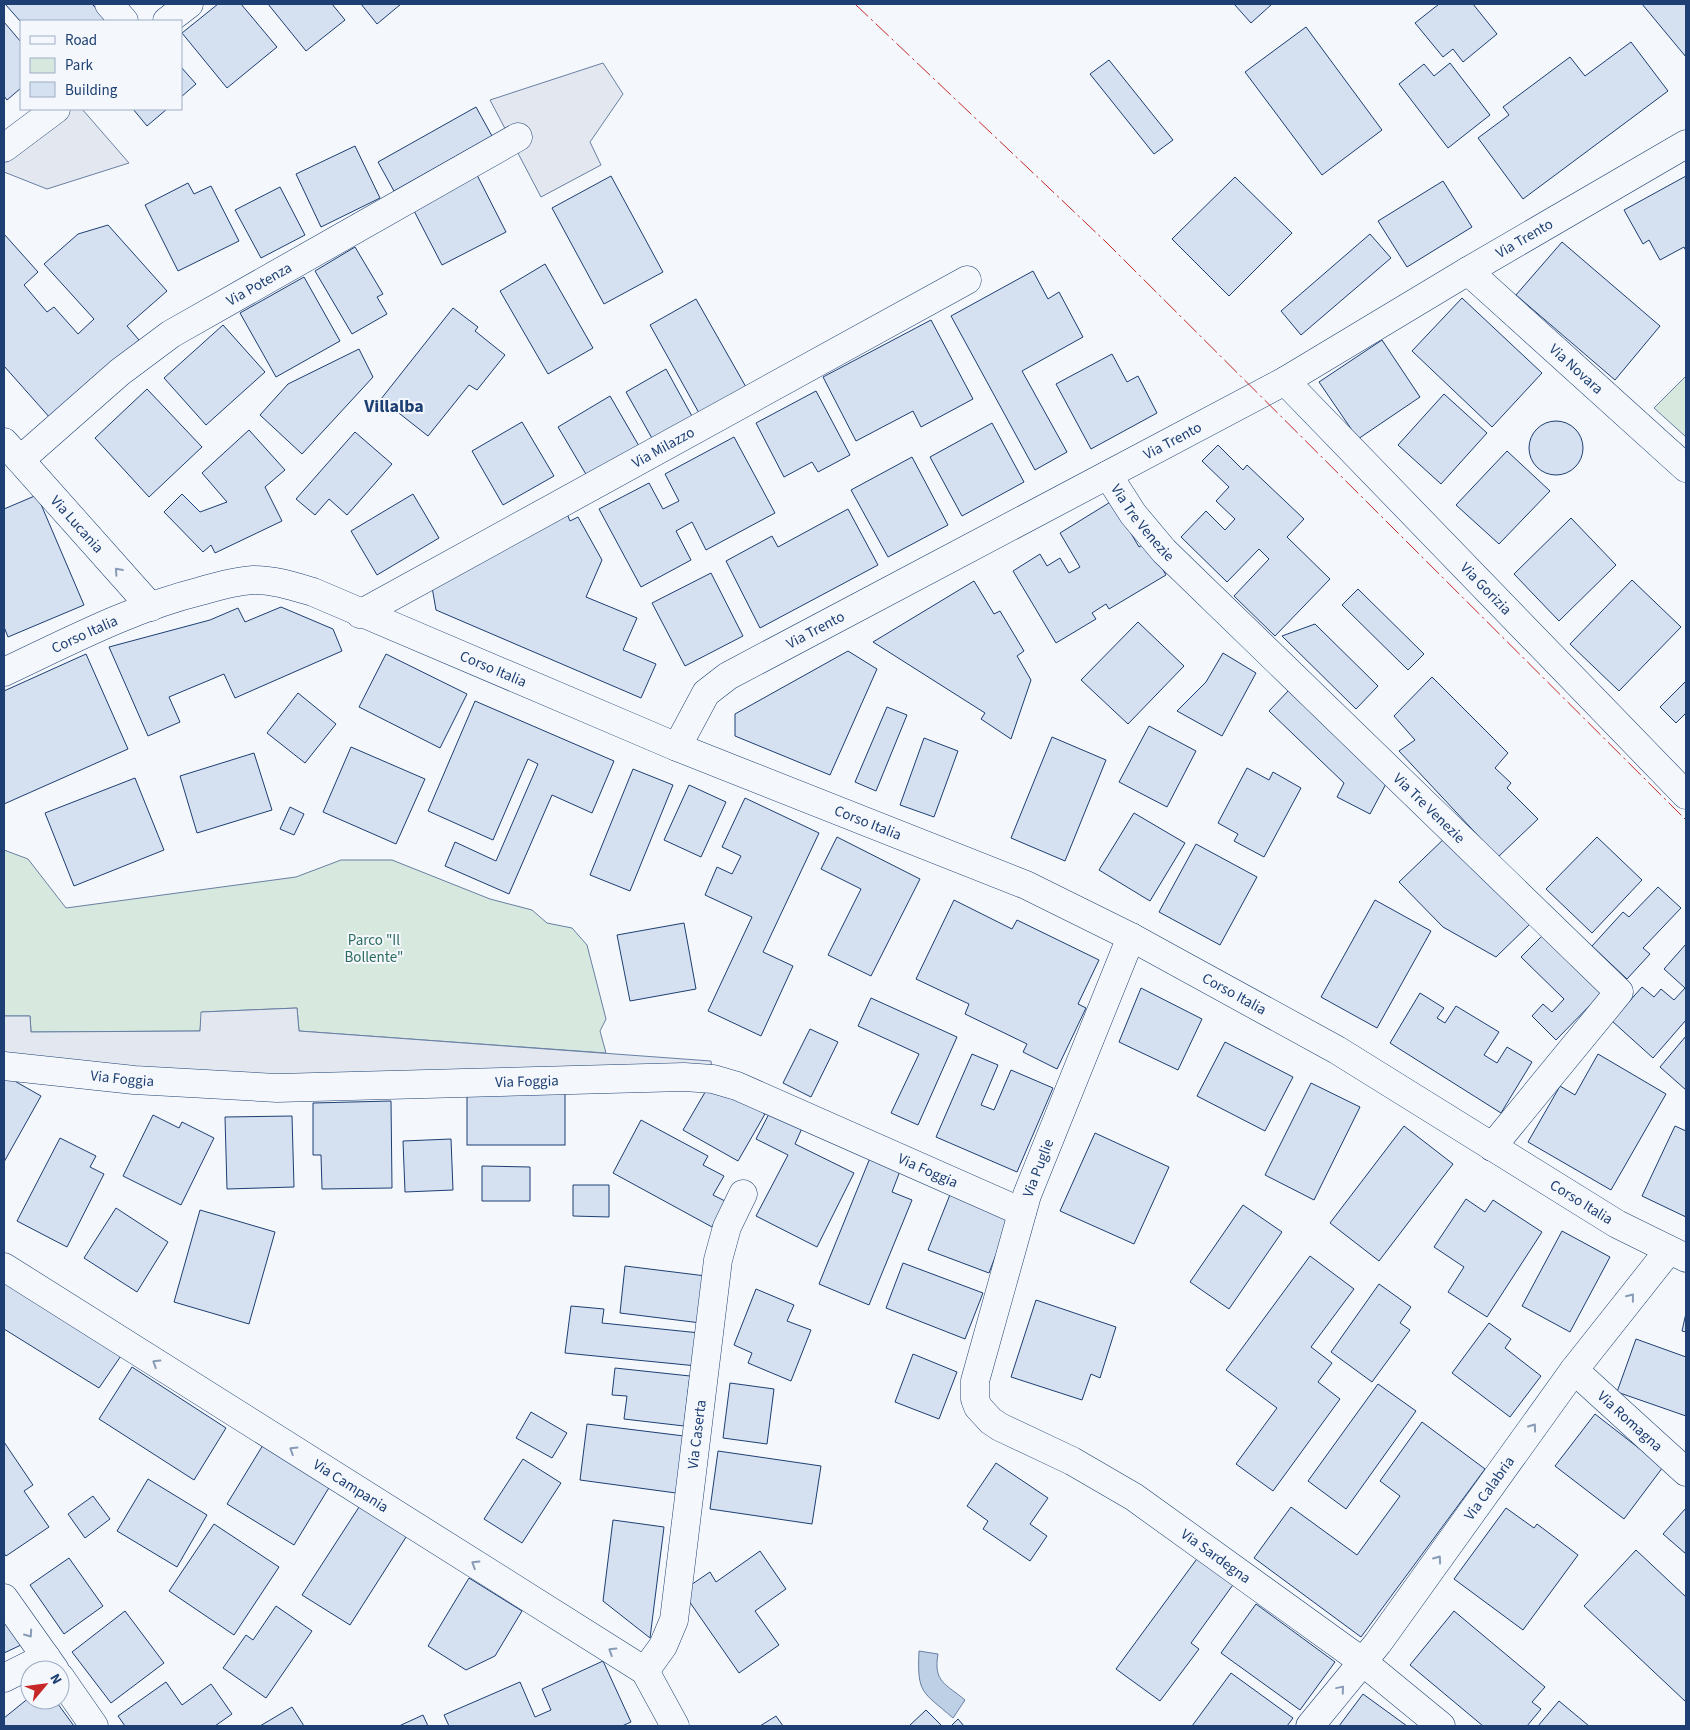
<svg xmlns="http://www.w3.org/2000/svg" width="1690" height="1730" font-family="'Source Sans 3',sans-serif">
<rect width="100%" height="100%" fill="#f4f7fb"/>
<g fill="#d7e8df" stroke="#687fa3">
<polygon points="1686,376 1686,437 1654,408"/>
<polygon points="4,850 28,859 66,908 296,877 341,860 392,860 490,899 532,910 547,923 572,928 587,945 606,1019 600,1031 606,1053 299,1031 297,1008 202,1012 200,1031 31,1032 30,1016 4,1016"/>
</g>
<g fill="#e3e8f0" stroke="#687fa3">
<polygon points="603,63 623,94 590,142 601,165 541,197 490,100"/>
<polygon points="69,109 82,109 129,163 47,189 4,172 4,158"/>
<polygon points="297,1008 299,1031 711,1061 713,1079 339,1088 4,1066 4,1016 30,1016 31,1032 200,1031 201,1012"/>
</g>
<path fill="#bed0e5" stroke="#687fa3" d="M919,1651L938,1654C933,1682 946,1684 965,1700L953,1718C922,1691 917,1694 919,1651Z"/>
<g fill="#d5e0f0" stroke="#1d3f73">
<polygon points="5,4 92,4 105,18 102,21 21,22"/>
<polygon points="218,4 241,4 277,47 227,88 182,33"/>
<polygon points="268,4 332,4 345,20 306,51"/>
<polygon points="361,4 401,4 377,24"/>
<polygon points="1234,4 1272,4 1251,23"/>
<polygon points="1439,4 1473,4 1497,34 1463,62 1453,49 1443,57 1415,23"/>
<polygon points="1642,4 1686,4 1686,57"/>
<polygon points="4,22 21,42 21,88 7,100 4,96"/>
<polygon points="1306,27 1382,130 1322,175 1245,72"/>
<polygon points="1631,42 1668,91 1523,199 1478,138 1509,115 1503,107 1570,57 1585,76"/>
<polygon points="1109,60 1173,140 1154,154 1090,74"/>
<polygon points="1450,63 1490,115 1448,148 1399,84 1424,64 1434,76"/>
<polygon points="181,67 196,84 181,97"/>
<polygon points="476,107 492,136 394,191 378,162"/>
<polygon points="133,109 167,109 147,126"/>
<polygon points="355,146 380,198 321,227 296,174"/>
<polygon points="476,173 506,232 442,265 412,207"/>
<polygon points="611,176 663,272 604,304 552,208"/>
<polygon points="1686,176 1686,251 1684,247 1660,260 1649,240 1643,244 1624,210"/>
<polygon points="1235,177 1292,233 1229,296 1172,239"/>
<polygon points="1443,181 1472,227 1407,267 1378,221"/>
<polygon points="188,183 194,194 211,186 239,241 178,271 145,205"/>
<polygon points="280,187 305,235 261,258 235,210"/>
<polygon points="108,225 167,291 127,326 139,340 51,419 4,366 4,234 38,272 24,285 47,312 54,307 78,334 94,319 44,264 78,234"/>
<polygon points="1370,234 1391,258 1301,335 1281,311"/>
<polygon points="1562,242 1660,326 1615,380 1516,295"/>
<polygon points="355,247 383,294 377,297 387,314 352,334 315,271"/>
<polygon points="545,264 593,348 548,374 500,291"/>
<polygon points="1033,271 1048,299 1059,292 1083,337 1022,371 1067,452 1035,470 951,316"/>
<polygon points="304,277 340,341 276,377 240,313"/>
<polygon points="1462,298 1542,373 1492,427 1412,351"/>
<polygon points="696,299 746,387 699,413 650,325"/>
<polygon points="453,308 478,327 475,331 505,355 477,390 469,385 428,436 381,399"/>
<polygon points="931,320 973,399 921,427 913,411 856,441 823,377"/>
<polygon points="223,325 265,372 206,425 164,378"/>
<polygon points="1382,340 1420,397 1358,439 1319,382"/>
<polygon points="359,349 373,377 302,454 260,415 288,384"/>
<polygon points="1112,354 1127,382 1138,376 1157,413 1091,449 1056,384"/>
<polygon points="666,369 693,418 653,440 626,392"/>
<polygon points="147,389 202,447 149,497 95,438"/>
<polygon points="816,391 850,455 818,472 812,462 784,477 756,423"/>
<polygon points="1444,394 1487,433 1441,484 1398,445"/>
<polygon points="610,396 639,446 587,476 558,427"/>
<circle cx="1556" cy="448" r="27"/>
<polygon points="522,422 554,476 503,505 472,451"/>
<polygon points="992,423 1024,482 962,516 930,457"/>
<polygon points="249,430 285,470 265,487 282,521 215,553 211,545 203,552 164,512 182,494 200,512 227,502 202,473"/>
<polygon points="355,432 392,464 347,515 329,499 315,515 296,499"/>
<polygon points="734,437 775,513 706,550 692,522 676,531 691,560 641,587 599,509 649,483 663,509 679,501 665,474"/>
<polygon points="1218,445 1243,470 1247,465 1304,519 1287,537 1330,579 1275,636 1234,596 1269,559 1259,549 1227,582 1181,537 1206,511 1225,530 1235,519 1216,501 1229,487 1202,461"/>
<polygon points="1507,451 1550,491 1499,544 1456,505"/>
<polygon points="912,457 948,525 888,557 851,490"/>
<polygon points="413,494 439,538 377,575 351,531"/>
<polygon points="37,495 84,605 8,637 4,627 4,509"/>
<polygon points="1112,501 1139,547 1147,542 1166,575 1109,609 1106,604 1092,613 1096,619 1056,643 1013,571 1040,554 1047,566 1060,558 1069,573 1080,567 1060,533"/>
<polygon points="848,509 878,565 760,628 726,561 772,536 778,547"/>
<polygon points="567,514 570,521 578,517 602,560 586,597 637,618 623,650 656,664 641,698 436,610 432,587"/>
<polygon points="1571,518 1616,565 1559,621 1514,574"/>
<polygon points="711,573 743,636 685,666 652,603"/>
<polygon points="1632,580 1681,627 1619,691 1570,644"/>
<polygon points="974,581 994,614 1000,611 1024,651 1017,656 1031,680 1011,739 981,719 985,713 873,642"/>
<polygon points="1358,589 1424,654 1408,670 1342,605"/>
<polygon points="281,607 333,629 342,651 235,698 224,674 169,697 180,722 148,736 109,647 210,620 238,608 245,622"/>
<polygon points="1138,622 1184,666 1128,724 1081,680"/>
<polygon points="1315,624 1378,686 1356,709 1282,636"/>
<polygon points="848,651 877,669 830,775 735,736 735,714"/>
<polygon points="1223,653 1256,673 1222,736 1177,711 1206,682"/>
<polygon points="86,654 128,749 4,804 4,691"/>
<polygon points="386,654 467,694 440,748 359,707"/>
<polygon points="1432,677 1508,753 1495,768 1511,783 1507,788 1538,819 1498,857 1399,751 1415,740 1394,716"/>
<polygon points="1686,681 1686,713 1676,723 1660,707"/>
<polygon points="1290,689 1387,782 1370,814 1337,797 1344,783 1269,711"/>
<polygon points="298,693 336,724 305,763 267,733"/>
<polygon points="475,701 614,761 592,813 552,795 509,894 445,866 455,842 496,861 538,764 528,759 493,840 428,811"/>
<polygon points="887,707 907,715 876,791 855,782"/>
<polygon points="1149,726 1196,751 1167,807 1119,782"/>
<polygon points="1052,737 1106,760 1065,861 1011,838"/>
<polygon points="924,738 958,751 934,817 900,805"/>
<polygon points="351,747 425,779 396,844 323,812"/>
<polygon points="254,753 272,810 197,833 180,776"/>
<polygon points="1247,768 1269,780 1273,772 1301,788 1264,857 1234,841 1238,834 1218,823"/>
<polygon points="633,769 673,785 630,891 590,875"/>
<polygon points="135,778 164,850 74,886 45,813"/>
<polygon points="689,785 726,802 701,857 664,840"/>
<polygon points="745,798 819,833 763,952 793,966 761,1036 708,1011 752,917 705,895 717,867 732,874 741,856 722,847"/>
<polygon points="290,807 304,814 294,835 280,829"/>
<polygon points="1134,813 1185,843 1150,901 1099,870"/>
<polygon points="1448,835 1532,922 1496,957 1443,927 1399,882"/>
<polygon points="837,837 920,879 871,976 828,955 861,889 821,869"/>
<polygon points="1597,837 1642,880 1592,933 1546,889"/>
<polygon points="1196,844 1257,877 1220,945 1159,912"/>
<polygon points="1658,887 1681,908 1643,948 1650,954 1627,979 1592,946 1623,912 1629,917"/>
<polygon points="954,900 1012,929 1017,920 1099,960 1078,1004 1086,1008 1057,1069 1023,1052 1027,1044 965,1014 969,1004 916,979"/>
<polygon points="1375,900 1431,931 1377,1028 1321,997"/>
<polygon points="684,923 696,989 630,1001 617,935"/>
<polygon points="1543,935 1602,993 1556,1040 1532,1016 1543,1004 1552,1012 1564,999 1521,957"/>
<polygon points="1686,944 1686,1020 1653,1058 1612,1021 1642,987 1654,997 1661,989 1674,1000 1685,988 1664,969"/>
<polygon points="1141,988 1202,1019 1178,1070 1119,1042"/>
<polygon points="1420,993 1444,1008 1437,1018 1445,1023 1456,1006 1499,1032 1484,1055 1497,1063 1507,1047 1532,1062 1501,1113 1390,1043"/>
<polygon points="871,998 957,1037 918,1125 891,1113 919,1054 858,1026"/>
<polygon points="810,1029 838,1042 811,1097 783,1083"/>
<polygon points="1686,1036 1686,1090 1660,1067"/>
<polygon points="1225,1042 1293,1077 1265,1131 1197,1096"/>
<polygon points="972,1054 998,1065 981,1105 994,1110 1011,1070 1053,1088 1017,1172 936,1137"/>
<polygon points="1598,1054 1666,1094 1611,1190 1528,1142 1560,1086 1575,1095"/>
<polygon points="4,1075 41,1096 4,1162"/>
<polygon points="711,1082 765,1114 738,1161 683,1130"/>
<polygon points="1311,1083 1360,1107 1314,1200 1265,1175"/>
<rect x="467" y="1092" width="98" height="53"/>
<polygon points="391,1101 392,1188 322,1189 321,1155 313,1155 313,1103"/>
<polygon points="771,1110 803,1126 795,1144 854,1173 817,1247 756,1216 788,1155 756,1139"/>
<polygon points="153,1115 179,1128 182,1122 214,1138 181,1205 123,1176"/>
<polygon points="292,1116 294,1187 227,1189 225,1117"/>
<polygon points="641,1120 708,1156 703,1165 724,1176 713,1195 725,1201 712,1227 613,1173"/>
<polygon points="1404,1126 1453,1164 1379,1261 1330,1223"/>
<polygon points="1675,1126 1686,1131 1686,1217 1642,1196"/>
<polygon points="1095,1133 1169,1167 1134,1244 1060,1211"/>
<polygon points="60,1138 96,1156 90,1167 104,1174 67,1247 17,1221"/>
<polygon points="451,1139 453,1190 405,1192 403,1141"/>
<polygon points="870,1158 900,1171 892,1192 912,1200 869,1305 819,1284"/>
<polygon points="482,1166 530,1167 530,1201 482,1201"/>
<polygon points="573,1185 609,1185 609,1217 573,1216"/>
<polygon points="951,1192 1011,1215 989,1273 928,1250"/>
<polygon points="1466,1199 1485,1212 1493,1200 1542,1232 1487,1317 1448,1292 1464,1267 1434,1247"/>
<polygon points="1243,1205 1282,1232 1229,1309 1190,1282"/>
<polygon points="116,1208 168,1242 137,1292 84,1258"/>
<polygon points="200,1210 275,1232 249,1324 174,1302"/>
<polygon points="1562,1231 1610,1257 1570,1332 1522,1306"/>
<polygon points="1310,1256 1354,1289 1311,1347 1332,1363 1318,1382 1340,1399 1273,1491 1236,1464 1277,1408 1226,1370"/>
<polygon points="903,1263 983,1293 965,1339 886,1308"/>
<polygon points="625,1266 706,1276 701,1323 620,1313"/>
<polygon points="4,1274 125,1350 99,1388 4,1329"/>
<polygon points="1379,1284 1411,1307 1400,1323 1410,1330 1372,1382 1331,1352"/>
<polygon points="756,1289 794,1305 787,1321 811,1330 791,1381 748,1363 752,1353 734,1345"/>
<polygon points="1036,1300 1116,1327 1100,1378 1091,1374 1082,1400 1011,1377"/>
<polygon points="571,1306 604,1309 602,1323 700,1333 697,1366 565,1353"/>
<polygon points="1686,1313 1686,1332 1682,1331"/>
<polygon points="1489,1323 1511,1339 1505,1348 1541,1376 1510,1417 1452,1373"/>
<polygon points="1636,1339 1686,1357 1686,1416 1617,1392"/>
<polygon points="913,1354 957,1372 939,1419 895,1402"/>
<polygon points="132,1367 226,1428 194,1480 99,1419"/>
<polygon points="615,1368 690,1376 684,1426 624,1419 627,1396 612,1395"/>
<polygon points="730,1383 774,1389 767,1444 723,1438"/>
<polygon points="1378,1384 1416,1411 1346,1509 1308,1481"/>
<polygon points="531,1412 567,1433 552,1458 516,1438"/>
<polygon points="1595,1414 1663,1467 1624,1519 1555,1466"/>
<polygon points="1422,1422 1485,1469 1361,1637 1254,1558 1291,1507 1357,1555 1400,1496 1380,1481"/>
<polygon points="587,1424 684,1436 676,1493 580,1480"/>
<polygon points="4,1442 33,1485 24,1491 49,1527 6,1556 4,1553"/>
<polygon points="263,1445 330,1486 294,1545 227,1504"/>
<polygon points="718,1451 821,1466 812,1524 710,1509"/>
<polygon points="523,1459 561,1483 522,1543 484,1519"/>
<polygon points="996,1463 1048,1498 1030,1524 1047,1536 1030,1561 983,1529 988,1521 967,1506"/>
<polygon points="148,1479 207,1515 177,1567 117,1531"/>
<polygon points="93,1496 110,1519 85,1538 68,1514"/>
<polygon points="361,1504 408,1534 350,1625 302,1595"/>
<polygon points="1506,1508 1534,1528 1537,1524 1578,1555 1523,1630 1454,1579"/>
<polygon points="1686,1508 1686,1554 1663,1534"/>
<polygon points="613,1520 664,1527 650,1638 603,1601"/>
<polygon points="214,1524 279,1567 234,1635 169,1591"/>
<polygon points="1636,1550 1686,1597 1686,1702 1584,1606"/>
<polygon points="760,1551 786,1589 755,1611 779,1645 739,1673 682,1591 710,1572 716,1582"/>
<polygon points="1199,1556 1235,1582 1191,1643 1199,1649 1160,1701 1116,1669"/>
<polygon points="69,1558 103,1606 64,1634 30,1585"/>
<polygon points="469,1578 522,1611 495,1656 466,1670 428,1646"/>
<polygon points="1256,1604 1335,1662 1300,1710 1221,1653"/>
<polygon points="276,1606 312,1631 266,1698 223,1668 246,1635 253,1640"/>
<polygon points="125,1611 164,1663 111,1703 72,1652"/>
<polygon points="1454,1611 1545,1687 1532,1702 1541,1709 1527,1726 1483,1726 1410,1665"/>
<polygon points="4,1622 21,1645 4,1653"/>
<polygon points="603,1661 631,1722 622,1726 449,1726 444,1715 520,1682 535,1717 551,1710 542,1689"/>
<polygon points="1231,1673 1293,1718 1287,1726 1192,1726"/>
<polygon points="166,1682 182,1705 211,1684 232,1714 215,1726 125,1726 118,1716"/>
<polygon points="1363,1694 1407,1726 1339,1726"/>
<polygon points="30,1697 30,1700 55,1700 74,1726 4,1726 4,1718"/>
<polygon points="1559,1701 1589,1726 1538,1726"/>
<polygon points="292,1707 304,1726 260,1726"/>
<polygon points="926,1710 942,1726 909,1726"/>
<polygon points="423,1715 428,1726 399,1726"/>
<polygon points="776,1716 783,1726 760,1726"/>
<polygon points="958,1719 964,1726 951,1726"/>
</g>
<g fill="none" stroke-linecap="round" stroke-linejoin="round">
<g stroke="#1d3f73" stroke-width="29">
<g id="street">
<polyline points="109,4 124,21"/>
<polyline points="167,21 189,4"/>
<polyline points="4,148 56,109"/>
<path id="s1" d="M1468,271L1686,468"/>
<path id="s2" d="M1285,381L1686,795"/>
<path id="s3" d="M4,442L151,607"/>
<path id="s4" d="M20,460L120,372L171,334L518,137"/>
<path id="s5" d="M1108,475L1133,514L1164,551L1619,992L1492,1147"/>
<path id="s6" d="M360,614L967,280"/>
<path id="s7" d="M677,747L706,693L728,676L1285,381L1468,271L1686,144"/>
<path id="s8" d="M1131,937L1027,1195L975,1381V1399L978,1407L991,1421L1000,1427L1072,1461L1134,1497L1363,1662L1441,1726"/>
<path id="s9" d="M4,1066L134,1080L277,1088L684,1077L713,1079L737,1086L1022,1212"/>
<path id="s10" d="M4,1267L645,1671L675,1726"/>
<path id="s11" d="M1574,1370L1686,1472"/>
<polyline points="4,1598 55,1670"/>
<path id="s12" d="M645,1671L663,1646L674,1620L718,1260L727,1227L743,1194"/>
<polyline points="60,1677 94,1726"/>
<polyline points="4,1678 46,1657"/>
<path id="s13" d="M1310,1726L1378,1643L1574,1370L1669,1250"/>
</g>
</g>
<g stroke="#1d3f73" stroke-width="29">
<g id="secondary">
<path id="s14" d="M4,672C68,642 132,608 201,591C218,586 236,581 253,580C275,580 293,586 313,592L677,747L1026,885L1131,937L1337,1050L1617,1224L1686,1258"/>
</g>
</g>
<use href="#street" stroke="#f4f7fb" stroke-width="28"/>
<use href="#secondary" stroke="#f4f7fb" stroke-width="28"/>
<polyline stroke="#c62828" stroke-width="1" stroke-dasharray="18 4 2.5 4" stroke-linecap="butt" points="855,4 1107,243 1686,820"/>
</g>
<defs><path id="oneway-chevron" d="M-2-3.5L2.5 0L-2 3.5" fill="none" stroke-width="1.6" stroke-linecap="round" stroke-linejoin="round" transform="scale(1.25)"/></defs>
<g stroke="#889bb7">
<use href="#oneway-chevron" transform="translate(118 571) rotate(-132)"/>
<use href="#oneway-chevron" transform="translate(1631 1297) rotate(-52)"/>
<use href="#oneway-chevron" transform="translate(156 1363) rotate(-148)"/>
<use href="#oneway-chevron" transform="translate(1533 1427) rotate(-54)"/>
<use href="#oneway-chevron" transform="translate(293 1450) rotate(-148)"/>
<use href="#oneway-chevron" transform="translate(1438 1559) rotate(-54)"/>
<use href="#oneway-chevron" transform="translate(475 1564) rotate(-148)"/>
<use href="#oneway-chevron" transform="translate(29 1634) rotate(55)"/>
<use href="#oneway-chevron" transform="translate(612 1651) rotate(-148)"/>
<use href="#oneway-chevron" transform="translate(1341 1689) rotate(-50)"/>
</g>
<g text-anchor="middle" stroke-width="4" stroke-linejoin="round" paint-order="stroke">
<g font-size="15" fill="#1d3f73" stroke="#f4f7fb">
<text dy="5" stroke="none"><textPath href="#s7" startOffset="998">Via Trento</textPath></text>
<text dy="5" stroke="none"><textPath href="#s4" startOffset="298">Via Potenza</textPath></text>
<text dy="5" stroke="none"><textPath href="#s1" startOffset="146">Via Novara</textPath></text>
<text dy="5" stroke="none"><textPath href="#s7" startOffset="592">Via Trento</textPath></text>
<text dy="5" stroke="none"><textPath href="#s6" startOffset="346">Via Milazzo</textPath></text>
<text dy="5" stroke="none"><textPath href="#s5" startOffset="59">Via Tre Venezie</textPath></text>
<text dy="5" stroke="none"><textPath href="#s3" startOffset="110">Via Lucania</textPath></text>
<text dy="5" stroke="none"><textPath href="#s2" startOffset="289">Via Gorizia</textPath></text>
<text dy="5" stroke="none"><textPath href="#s7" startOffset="188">Via Trento</textPath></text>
<text dy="5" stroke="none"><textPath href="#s14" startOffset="89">Corso Italia</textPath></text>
<text dy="5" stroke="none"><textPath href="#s14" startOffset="524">Corso Italia</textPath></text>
<text dy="5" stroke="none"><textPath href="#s5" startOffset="464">Via Tre Venezie</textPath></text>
<text dy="5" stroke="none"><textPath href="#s14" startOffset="929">Corso Italia</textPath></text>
<text dy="5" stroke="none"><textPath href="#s14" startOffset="1334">Corso Italia</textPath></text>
<text dy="5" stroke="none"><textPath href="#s9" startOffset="119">Via Foggia</textPath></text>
<text dy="5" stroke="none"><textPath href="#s9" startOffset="524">Via Foggia</textPath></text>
<text transform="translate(1038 1168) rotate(-69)" y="5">Via Puglie</text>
<text dy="5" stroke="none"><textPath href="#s9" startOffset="944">Via Foggia</textPath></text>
<text dy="5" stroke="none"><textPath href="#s14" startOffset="1739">Corso Italia</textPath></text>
<text dy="5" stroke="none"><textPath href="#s11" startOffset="76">Via Romagna</textPath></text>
<text dy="5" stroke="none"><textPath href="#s12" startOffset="246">Via Caserta</textPath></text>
<text dy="5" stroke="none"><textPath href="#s10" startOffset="410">Via Campania</textPath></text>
<text dy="5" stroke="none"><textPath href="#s13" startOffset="298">Via Calabria</textPath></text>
<text dy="5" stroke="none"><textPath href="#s8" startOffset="780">Via Sardegna</textPath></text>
</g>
<g font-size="15" fill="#2c6c60" stroke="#f4f7fb">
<text x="374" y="945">Parco "Il<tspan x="374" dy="17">Bollente"</tspan></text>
</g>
<g font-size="18" font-weight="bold" fill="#1d3f73" stroke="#f4f7fb">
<text x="394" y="412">Villalba</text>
</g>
</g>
<rect width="1690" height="1730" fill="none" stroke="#1d3f73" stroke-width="10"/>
<rect x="20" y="20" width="162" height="90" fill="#f4f7fb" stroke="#9eadc5"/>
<rect x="30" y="36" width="25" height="8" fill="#f4f7fb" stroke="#9eadc5"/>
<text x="65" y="45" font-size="15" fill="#1d3f73">Road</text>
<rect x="30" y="58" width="25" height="15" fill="#d7e8df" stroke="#9eadc5"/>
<text x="65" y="70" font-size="15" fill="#1d3f73">Park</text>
<rect x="30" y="82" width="25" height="15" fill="#d5e0f0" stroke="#9eadc5"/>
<text x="65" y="95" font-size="15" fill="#1d3f73">Building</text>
<g transform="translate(45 1685) rotate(61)"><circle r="24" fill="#f4f7fb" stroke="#9eadc5"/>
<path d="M0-4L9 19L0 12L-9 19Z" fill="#c62828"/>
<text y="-8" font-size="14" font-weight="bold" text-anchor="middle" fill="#1d3f73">N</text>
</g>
</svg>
